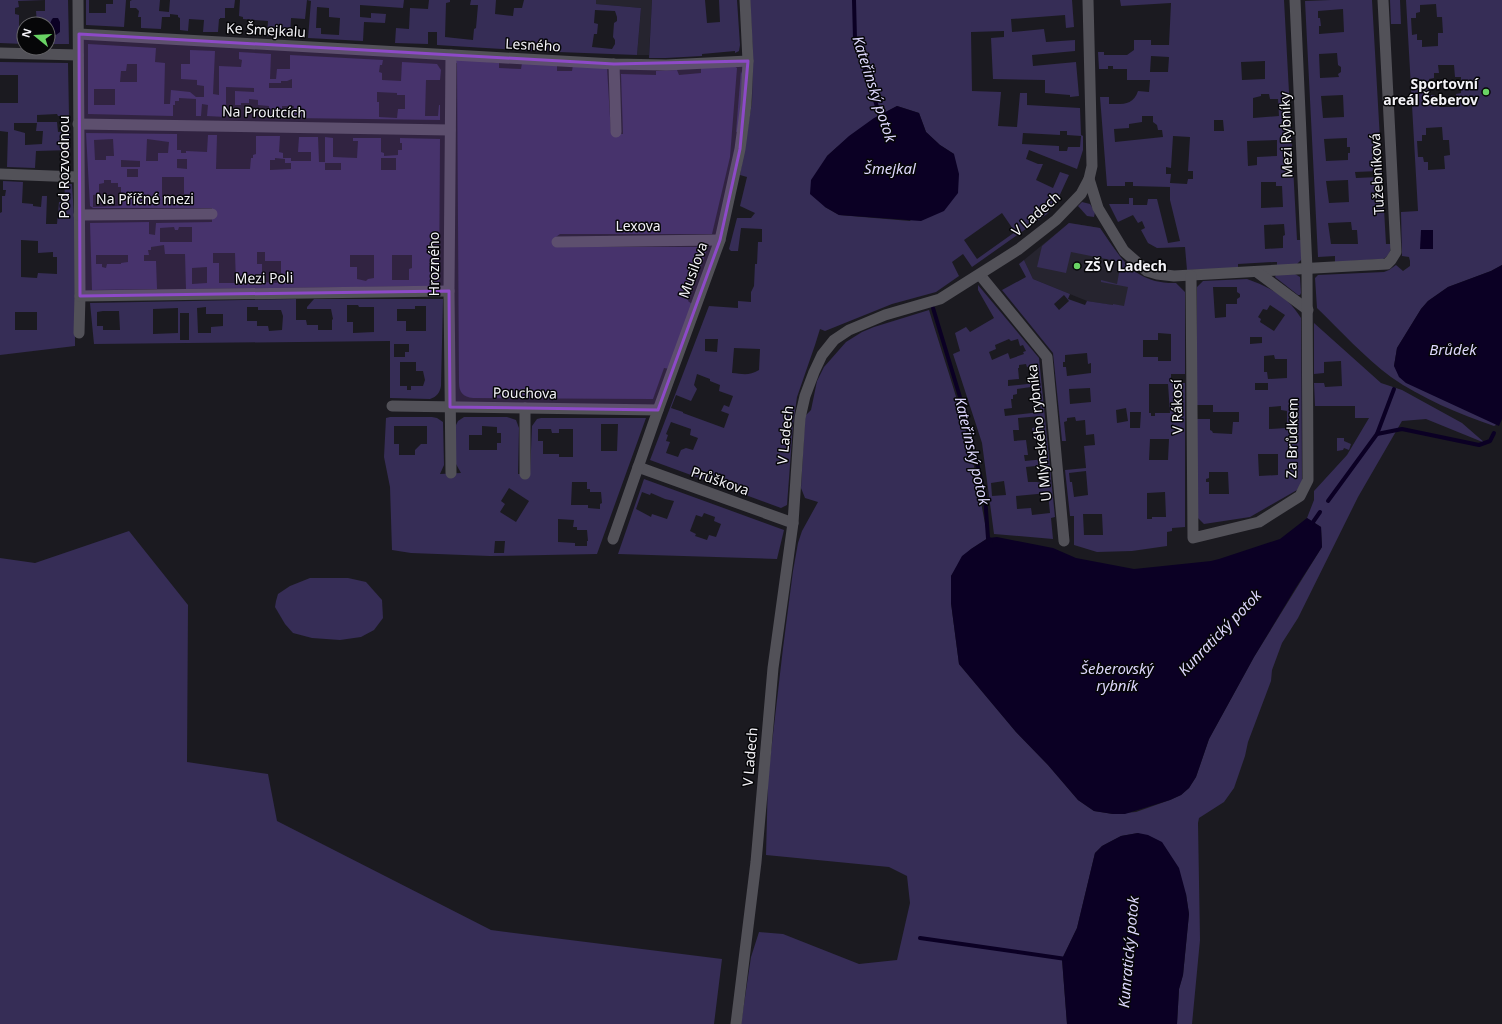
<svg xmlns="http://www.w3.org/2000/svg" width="1502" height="1024" font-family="'Noto Sans',sans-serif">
<rect width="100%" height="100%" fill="#1b1a20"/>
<g fill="#26242f">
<polygon points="596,0 652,0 649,55 637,55 641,8 595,4"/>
<polygon points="1069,223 1100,228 1124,263 1130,268 1129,308 1087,301 1033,279 1024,260"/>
</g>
<g fill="#362d56" fill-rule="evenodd">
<polygon points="0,0 68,0 69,44 48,44 48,24 37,24 36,11 45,11 45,0 18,1 19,7 15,8 15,14 19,15 19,32 24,32 24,44 0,43"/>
<polygon points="86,0 89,0 89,13 106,13 106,4 113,4 113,0 126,0 124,27 86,25"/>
<polygon points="132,0 160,0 159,11 169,12 170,0 235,0 234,8 225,8 225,18 220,18 220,19 219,19 218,32 203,32 204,20 189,19 188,31 180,30 180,18 178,17 178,15 170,14 170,17 162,17 161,29 141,28 141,17 138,17 139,11 136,8 130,8 130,1"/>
<path d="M240,0H404L403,8L360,5V17L371,18V13L386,14L385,23L364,22L363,41L308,38L311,1L307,0L305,19L291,18L290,37L267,36L268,21L243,19V17L239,16ZM317,7L329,8V17L340,18L339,35L321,34V28H316Z"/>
<path d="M429,0H450V2L446,3L445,37L473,40L474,29L476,28L478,5H470L471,0H496L495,14L513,16L514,8H522L524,0H596V4L641,8L637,55L532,51L437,45V32H428V44L395,43L396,28L409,29L410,8L428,9ZM595,10L615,11L617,17V21L614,23L613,37L615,40V44L612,49L592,47L594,34H597L598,24L594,23Z"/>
<polygon points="652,0 705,0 707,23 720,22 719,0 737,0 740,45 739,51 735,53 735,51 702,54 702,56 666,58 649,58"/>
<path d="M750,0H1072L1074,27L1066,28L1065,15L1011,19L1012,32L1044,29L1046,42L1075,40V51L1032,55L1033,66L1076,62L1079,96L1070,97V95L1045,93V80L993,79L991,38L1004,37V31L971,32L972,91L1001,92L998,126L1017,127L1020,93H1027V105L1080,108L1081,135L1083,136V150L1077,169L1029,150L1026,159L1038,164H1043L1036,180L1053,188L1060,172L1069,175L1057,201L1047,214L972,267L963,254L952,262L959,276L936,292L892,304L825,331L820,329L815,345L797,397L793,425L787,505L781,508L650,460L709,306L738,308V301L751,302V292L754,286L755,264H757L758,242H762V229L741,228L738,251H731L729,249L737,218H751L755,213L740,206L747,177L740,175L752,102L753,56ZM897,106L919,113L926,132L940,145L954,154L910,221L839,215L825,207L827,156C850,135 869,121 897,106ZM1060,131H1067V135L1081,136L1080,147H1068L1067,151H1059V146L1022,144L1023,133L1060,135ZM1002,213L1015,232L977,259L964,240ZM705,339H718L717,352L705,351ZM734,348L760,349L759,370C749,376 743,374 732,373ZM697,374L710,379V381L720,385L719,391L733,396L729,407L724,405L721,411L729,414L724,428L683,413V412L671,408L676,395L691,401L697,389L694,385ZM671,422L691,429L690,435L698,438L693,450L686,448L681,450L678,457L666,453L670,442L666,441L668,435L666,434Z"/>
<path d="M1120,0H1284L1297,240H1301V260L1296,265L1277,267V262H1274L1238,264V268L1187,270L1185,247L1157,248L1148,243L1141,230L1145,228L1142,221L1138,223L1133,215L1118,222L1109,204H1129V198H1133V205H1147L1148,199H1157L1168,243L1180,241L1170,200V187L1133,186V182H1125V186H1107L1100,97H1109V104C1122,104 1133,106 1138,91L1149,92L1150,80H1127V69H1113V66H1108V69H1099L1098,52H1104V55H1127L1134,50V40H1151V45H1169L1171,3L1121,6ZM1151,56L1169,57L1168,72H1150ZM1265,61V79L1242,80L1241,62ZM1261,94H1269L1270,99H1278L1279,116L1253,118V98L1261,96ZM1142,116H1153V122L1157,125L1158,130H1162L1163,137L1115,142L1114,129L1129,128V124L1142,122ZM1214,120H1223L1224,131H1214ZM1173,136L1190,137L1188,171H1193V179H1188L1187,184L1170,183L1171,174H1166V167L1171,168ZM1277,140V156L1257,157V165L1248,166L1247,141ZM1261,182H1276V186H1282L1283,207L1261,208ZM1284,224L1285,235L1283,236V248L1265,249L1264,225Z"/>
<path d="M1331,0H1372L1386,244H1391C1391,251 1389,256 1383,259L1335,262V256L1318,257L1305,1ZM1343,9L1344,32L1319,34V26H1321L1320,18H1318V11ZM1337,53L1338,65L1341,67V72L1338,74L1339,77L1320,78L1319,54ZM1343,95L1344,117L1323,118L1321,96ZM1347,138V147H1350V153H1348V160L1326,161L1324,139ZM1379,171V177L1356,178L1355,172ZM1348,180L1349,202L1329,203L1326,181ZM1351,222L1352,230H1357L1358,244H1331L1328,223Z"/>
<polygon points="1390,0 1400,0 1401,24 1391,24"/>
<path d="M1406,0H1502V265L1491,271L1448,287L1428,301L1421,309L1397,348L1394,366L1495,423L1496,425L1494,426C1459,414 1421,398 1391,377C1365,358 1340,330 1317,308L1315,278L1318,275L1384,272L1389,270L1396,265L1403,271L1410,266V261L1409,257L1402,256L1401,212L1418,211ZM1436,4L1437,17H1442L1443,33H1438V46L1422,47V40H1417V34L1412,35L1411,18H1416V13L1420,12V5ZM1438,65H1454L1455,77H1461V93L1456,94L1457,107H1440V100H1435V95H1430L1429,79L1434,78V73H1439ZM1442,127L1443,140H1449L1450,155L1444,156L1445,169L1428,170V162H1424L1423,157H1418L1417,141H1422V135H1426V128Z"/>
<path d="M88,44L156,48L155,62L165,63L164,104H170L171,90L190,92L196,97H204V86L197,85V80L181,79V64H190V50L215,51L213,94L219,95V66L241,67L242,60L239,59V52L271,54L270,79H276L277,69H290V55L383,60L382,65H380L379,72L382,73V80L401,81L402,62L437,64L441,70L440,80H426L425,116H438L439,105H440V120L294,118V106H282V117H269V106L258,105V100L249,99V103H241V105H235V91L254,92V88L226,87V117L207,116L208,105L202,104L201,116H196V99L179,98V101H175V105H173V116L88,114ZM127,64H137V82H120L121,71H126ZM292,79V88H269V83H281V81H287ZM94,89H115V105H94ZM377,92L397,93V95H405V109H398L397,118L379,117V102H377Z"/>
<path d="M457,59L499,63V68L521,69L522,63L557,65V71H572L573,65L607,68L611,134H623L621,74L656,75V71L677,70L679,75L701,73V68L734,66L737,68L730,157L712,234H560L553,239L554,247H708L688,301L693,305L670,369L664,368L653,399L473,398C463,397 459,392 459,383L457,63H455Z"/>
<path d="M0,62L68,63L69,116H58L57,114L37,115V122H57L58,132L70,131V150L36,151L35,168L7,167L8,132L0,131V103H18V75H0ZM14,123H37L36,131H43L42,144L25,145V133L14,130Z"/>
<polygon points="741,71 743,77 739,131 736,132"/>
<path d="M86,133L177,134V150H181V153H186V151L207,152L208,135H217L216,169H250L251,158H253V155L256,154V136H280L279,152L283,153V158H291V161H311V152H298L299,137H318L319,162H325V137L333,138V157L357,158L358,141H353V138H381V152L384,153V156L398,155V150H402V143H400V138L440,139L439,286L186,289L185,254H165L164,245L151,247V250H148L149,255H144V261H156L157,289L92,290L90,223L149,222V234L155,235L156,223L212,222V208H93L90,206ZM113,139L114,156H106V160H95L94,140ZM147,139L169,142L168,153H158V161H146ZM275,158L285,159V163H291V169L270,170V160H275ZM381,158H396V170H381ZM177,159H187V169L177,168ZM121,160L140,161V167H121ZM325,163H341V170H325ZM127,169H138V177H127ZM162,177H184V196L162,197ZM104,180H111V183H118V187H121V206L93,207V195L99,194V184L104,183ZM174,227L175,230H178L179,227H192V242H160V228ZM257,252H265V261H281V276H277V283L262,282V264H257ZM213,253H235L236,283H219V263H213ZM96,255H128V262L121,263V264H107L106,268L102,267V264H96ZM350,255H374V278L368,279L366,281L357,279V267H350ZM392,255H412V268L409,269V280H392ZM207,267V283L192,284V268Z"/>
<path d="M3,181L23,182L22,203L33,204V206L41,207L42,196H47L46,224H57L59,202H64L65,184H72L75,233V346L0,355V213L2,212V196H5L6,190H3ZM21,240L38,241V253L53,252V257H57V274L38,273L37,278L21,277ZM15,312H37V330H15Z"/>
<polygon points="1082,202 1090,204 1095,212 1094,217 1087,216 1078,206"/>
<path d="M1069,223L1100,228C1121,258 1134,284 1176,283L1185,292V374H1171V383H1185V527L1172,528V531L1167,532V546L1132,551L1097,552L1074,545V516H1070L1065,470L1086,468L1084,446L1095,445L1094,434L1086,435L1085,420L1076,421L1075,417L1067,418V421L1064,422L1066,441H1062L1053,353L1002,290L1026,277L1019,264L1024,260L1033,279L1070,294L1068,299L1085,305L1087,301L1113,305V304L1124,306L1128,287L1101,282V280L1117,284L1121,262L1071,252L1066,273L1037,267L1042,246ZM1064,295L1069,301L1059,310L1054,304ZM1158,333L1171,334V361H1158V357H1143V340H1158ZM1087,353L1088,364L1091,363V373L1067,376L1066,367H1063V362H1065V355ZM1149,384H1168L1170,413H1155V416H1151V413H1149ZM1090,388L1091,402L1070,404L1069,389ZM1126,408L1128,421L1117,423L1116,410ZM1130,412H1141L1140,428H1130ZM1150,439H1169L1168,460H1149ZM1086,471L1088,495L1074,497L1072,482H1070L1069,473ZM1165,492L1166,517H1152V519H1147V493ZM1083,514H1102L1103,535H1084Z"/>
<polygon points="1295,274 1300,277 1301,293 1300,295 1298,295 1275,277 1276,275"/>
<path d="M1247,279C1269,287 1288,296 1301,318L1302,483L1297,490L1250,517L1204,524L1197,517V419H1210V430L1212,431L1213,433L1232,434L1233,422H1239V412H1213V405H1197V287L1203,281ZM1213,287H1237V292L1240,294V297L1237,299V304H1226V317L1215,318ZM1270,305L1285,315L1274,331L1260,322L1261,319L1258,317L1263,309L1267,310ZM1262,337V343L1250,344V337ZM1274,355L1275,359H1287V378L1268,379L1267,372H1264V356ZM1255,383H1268V390H1255ZM1281,406V410L1287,411V428L1269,429V407ZM1258,454H1278V475L1259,476ZM1209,472H1228L1229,494H1209V482H1206V479L1209,478Z"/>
<path d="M978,285L1039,358L1055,517L1051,518L1053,539L994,534L982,443L953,354L960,351L955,333L966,327L970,332L994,318L978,290ZM1009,339L1011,341L1018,339L1020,346L1023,345L1026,351L1023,352L1024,354L1010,359L1008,353L992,360L989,352L996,349L995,345ZM1026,364L1027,367L1036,366L1037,383L1008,386V380L1019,379L1018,368H1019V365ZM1038,386L1041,412L1005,416L1004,409L1012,408L1011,399H1013V395L1017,394V389ZM1041,416L1042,422L1038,427L1032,428L1034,439H1043L1045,459L1025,461L1024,455H1028L1026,440L1014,441L1013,430H1019L1018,418ZM1045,465L1047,482L1046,484L1037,482H1028L1026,467ZM1004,481L1006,495L992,496L991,483ZM1048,493L1050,513L1032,515L1031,508L1017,509L1016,496Z"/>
<path d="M296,299V320H306L307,325H318V330H332V320L333,319L331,309H307V307L314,299H443L441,386C440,392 437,397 430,399L390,398V341L94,344L90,303ZM347,305H358L359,307H374V332L353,333V322H347ZM415,306H426V331H406V321H397V309H415ZM206,307V314H223V326L211,327V333H198L197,308ZM247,307H258V310H281L283,316L282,330L269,331L268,326H257V321H247ZM178,308V333L153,334V309ZM103,311H119L120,330H103V326H97V312ZM180,313H189V340H180ZM394,344H409V352H405V357H394ZM400,362H416V371H423L425,380L423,386H411V390H407V386H400Z"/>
<path d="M929,310C942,353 957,396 968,439C976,472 981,505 988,538L971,549L951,576V603L959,664L1016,732L1048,765L1078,800L1094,811L1113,814L1136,812L1170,800L1181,795L1189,788L1196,777L1209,739L1254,657L1322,547L1321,527L1307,518L1314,500V491L1347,455L1369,418H1355V406H1315L1314,383H1324L1325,387L1342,386L1341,361L1324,362V373L1314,374V323L1381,383L1402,390L1462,423L1485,443L1426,419L1402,421L1358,497L1298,618L1282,643L1272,670L1271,681L1248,742L1245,756L1234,788L1224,802L1199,818L1198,823L1200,940L1192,1024H1177L1179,989L1183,975L1189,914L1186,894L1138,833L1121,836L1102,846L1095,853L1077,928L1062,959L1067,1024H741L751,957L759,932L783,934L859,964L897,960L910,903L907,876L889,867L766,855L768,778L783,648L793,571L798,543L802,531L818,502L805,498L801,488L805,416L811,410L817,381L824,367L846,342L862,332L874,327Z"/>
<path d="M390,417H432L437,418L443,422L444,465L440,474L461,473L456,464V425L458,421L464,417H507L516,420L519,428L518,474H530L532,426L537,419L541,418H646L597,554L490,556L411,553L392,550L390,487L384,457L386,418ZM601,424H618L617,451H601ZM394,426H427V444H421L415,450V455H399V444H394ZM482,426L497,427V433H501V443H497V450H469V435H482ZM538,429H551L552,433H559V429H573V457H559V454H543V441H538ZM572,482H587V489H590V492H601L602,503L600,504V509L588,508V505H571ZM509,488L529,501L516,522L500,512L505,504L501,501ZM558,519L574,520L573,527H577V530H587L588,541H587V546H575V543L558,542ZM495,541H505L504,553H494Z"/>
<polygon points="1337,438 1344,438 1344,441 1351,444 1349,450 1344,448 1343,450 1337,451"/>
<path d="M644,479L784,530L777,559L618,554ZM642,492L650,495L651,493L665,499L674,501L667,519L652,514L651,517L636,509ZM704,513L715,517L714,521L721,524L716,537L709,535L707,540L695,536L696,534L690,531L696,515L702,517Z"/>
<polygon points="129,531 188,605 187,762 268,774 277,821 491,930 722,959 714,1024 0,1024 0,558 35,563"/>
<polygon points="310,578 348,578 366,582 382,600 383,618 374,630 361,637 340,640 312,638 293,633 285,624 275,607 276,601 278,594 290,586"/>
</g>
<g fill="#0b0024">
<path d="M53,18H58L60,22V32L56,35L53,34C49,30 49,22 53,18Z"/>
<polygon points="897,106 919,113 926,132 940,145 954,154 959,174 958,193 944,211 921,221 839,215 825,207 810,194 811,180 827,156 849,136 874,118"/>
<polygon points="1421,230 1433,230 1433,249 1420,249"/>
<polygon points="1502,265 1502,419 1499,426 1406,383 1399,377 1394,366 1397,348 1421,309 1428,301 1448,287 1491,271"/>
<polygon points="1307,518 1321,527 1322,547 1295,589 1254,657 1209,739 1196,777 1189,788 1181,795 1170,800 1125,814 1113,814 1094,811 1078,800 1048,765 1016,732 959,664 951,603 951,576 962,556 971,549 988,538 997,537 1053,548 1076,558 1134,569 1211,561 1219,559 1280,539"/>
<polygon points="1138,833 1148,835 1162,842 1179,868 1186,894 1189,914 1183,975 1179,989 1177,1024 1067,1024 1062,959 1077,928 1095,853 1102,846 1121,836"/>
</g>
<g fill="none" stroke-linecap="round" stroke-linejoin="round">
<g stroke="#0b0024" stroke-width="4">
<polyline points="854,0 855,39 881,119"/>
<polyline points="933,308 963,407 985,496 988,538 991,541"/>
<polyline points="1377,434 1402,429 1479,445 1490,441 1494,433"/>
<polyline points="1328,501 1377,434 1394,389"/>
<polyline points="1311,525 1320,512"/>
<polyline points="920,938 1066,959"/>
</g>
<g stroke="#525158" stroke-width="11">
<polyline points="78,0 80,296 79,333"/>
<polyline points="79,34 614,64 666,65 748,61"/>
<polyline points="0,53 78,55"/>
<polyline points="614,64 616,132"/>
<polyline points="78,124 450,130"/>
<polyline points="0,174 78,177"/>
<polyline points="1089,179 1098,208 1124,251 1147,271 1157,274 1174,276 1387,264 1391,260 1396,252 1383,0"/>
<polyline points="79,215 212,214"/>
<polyline points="557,242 720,240"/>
<polyline points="1257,272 1308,310"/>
<polyline points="980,275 1047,357 1064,541"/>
<polyline points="1191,276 1193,538 1259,522 1300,496 1308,480 1307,269 1295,0"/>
<polyline points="80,296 449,291"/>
<polyline points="392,406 658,410"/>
<polyline points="525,408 525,474"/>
<polyline points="638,467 793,523"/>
<polyline points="451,473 449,291 451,55"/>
<polyline points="613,539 658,410 720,240 740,149 746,104 748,61 745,0"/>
<polyline points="736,1024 756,862 773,668 793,523 800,418 805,396 814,372 822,355 834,340 849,330 885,315 940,299 1019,249 1056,220 1081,194 1089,179 1092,166 1088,0"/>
</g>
</g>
<path fill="#8d4ac7" fill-opacity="0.2" stroke="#8d4ac7" stroke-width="3" stroke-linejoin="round" d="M79,34L614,64L748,61L740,149L720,240L658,410L450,407L449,291L80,296Z"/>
<g fill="#69d364" stroke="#060608" stroke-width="1.5">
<circle cx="1486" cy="92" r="4"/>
<circle cx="1077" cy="266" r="4"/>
</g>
<g text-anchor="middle" stroke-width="3" stroke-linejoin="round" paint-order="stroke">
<g font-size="14" fill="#f3f2f7" stroke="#060608">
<text transform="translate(266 30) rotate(3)" y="5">Ke Šmejkalu</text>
<text transform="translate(533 45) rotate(3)" y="5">Lesného</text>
<text transform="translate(264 112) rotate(1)" y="5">Na Proutcích</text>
<text transform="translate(1286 135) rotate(-92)" y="5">Mezi Rybníky</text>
<text transform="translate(64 167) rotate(-90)" y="5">Pod Rozvodnou</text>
<text transform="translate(1377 174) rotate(-93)" y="5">Tužebníková</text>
<text x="145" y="204">Na Příčné mezi</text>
<text transform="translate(1036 214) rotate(-41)" y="5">V Ladech</text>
<text x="638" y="231">Lexova</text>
<text transform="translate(434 264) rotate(-90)" y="5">Hrozného</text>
<text transform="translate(693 270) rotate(-70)" y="5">Musilova</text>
<text transform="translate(264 278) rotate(-1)" y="5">Mezi Poli</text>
<text transform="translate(525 393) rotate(1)" y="5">Pouchova</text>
<text transform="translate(1177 407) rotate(-91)" y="5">V Rákosí</text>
<text transform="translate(1039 433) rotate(-96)" y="5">U Mlýnského rybníka</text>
<text transform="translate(785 435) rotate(-84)" y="5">V Ladech</text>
<text transform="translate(1292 438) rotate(-89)" y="5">Za Brůdkem</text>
<text transform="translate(720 481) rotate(19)" y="5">Průškova</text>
<text transform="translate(750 757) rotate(-85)" y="5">V Ladech</text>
</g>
<g font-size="14" font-weight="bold" fill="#f3f2f7" stroke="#060608" text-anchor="end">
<text x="1478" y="89">Sportovní<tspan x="1478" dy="16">areál Šeberov</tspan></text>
<text x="1085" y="271" text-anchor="start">ZŠ V Ladech</text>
</g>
<g font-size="15" font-style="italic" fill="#dcd6fc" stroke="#060608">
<text transform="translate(874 89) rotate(72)" y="5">Kateřinský potok</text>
<text x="890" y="174">Šmejkal</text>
<text x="1453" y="355">Brůdek</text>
<text transform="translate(972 451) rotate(77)" y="5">Kateřinský potok</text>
<text transform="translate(1220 633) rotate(-46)" y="5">Kunratický potok</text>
<text x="1117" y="674">Šeberovský<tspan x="1117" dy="17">rybník</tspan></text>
<text transform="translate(1129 952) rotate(-85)" y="5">Kunratický potok</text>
</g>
</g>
<g transform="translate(36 36) rotate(288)"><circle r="19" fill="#060608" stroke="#656468"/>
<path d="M0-3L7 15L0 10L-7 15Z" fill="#69d364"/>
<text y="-6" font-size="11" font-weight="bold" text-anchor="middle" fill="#f3f2f7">N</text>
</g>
</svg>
